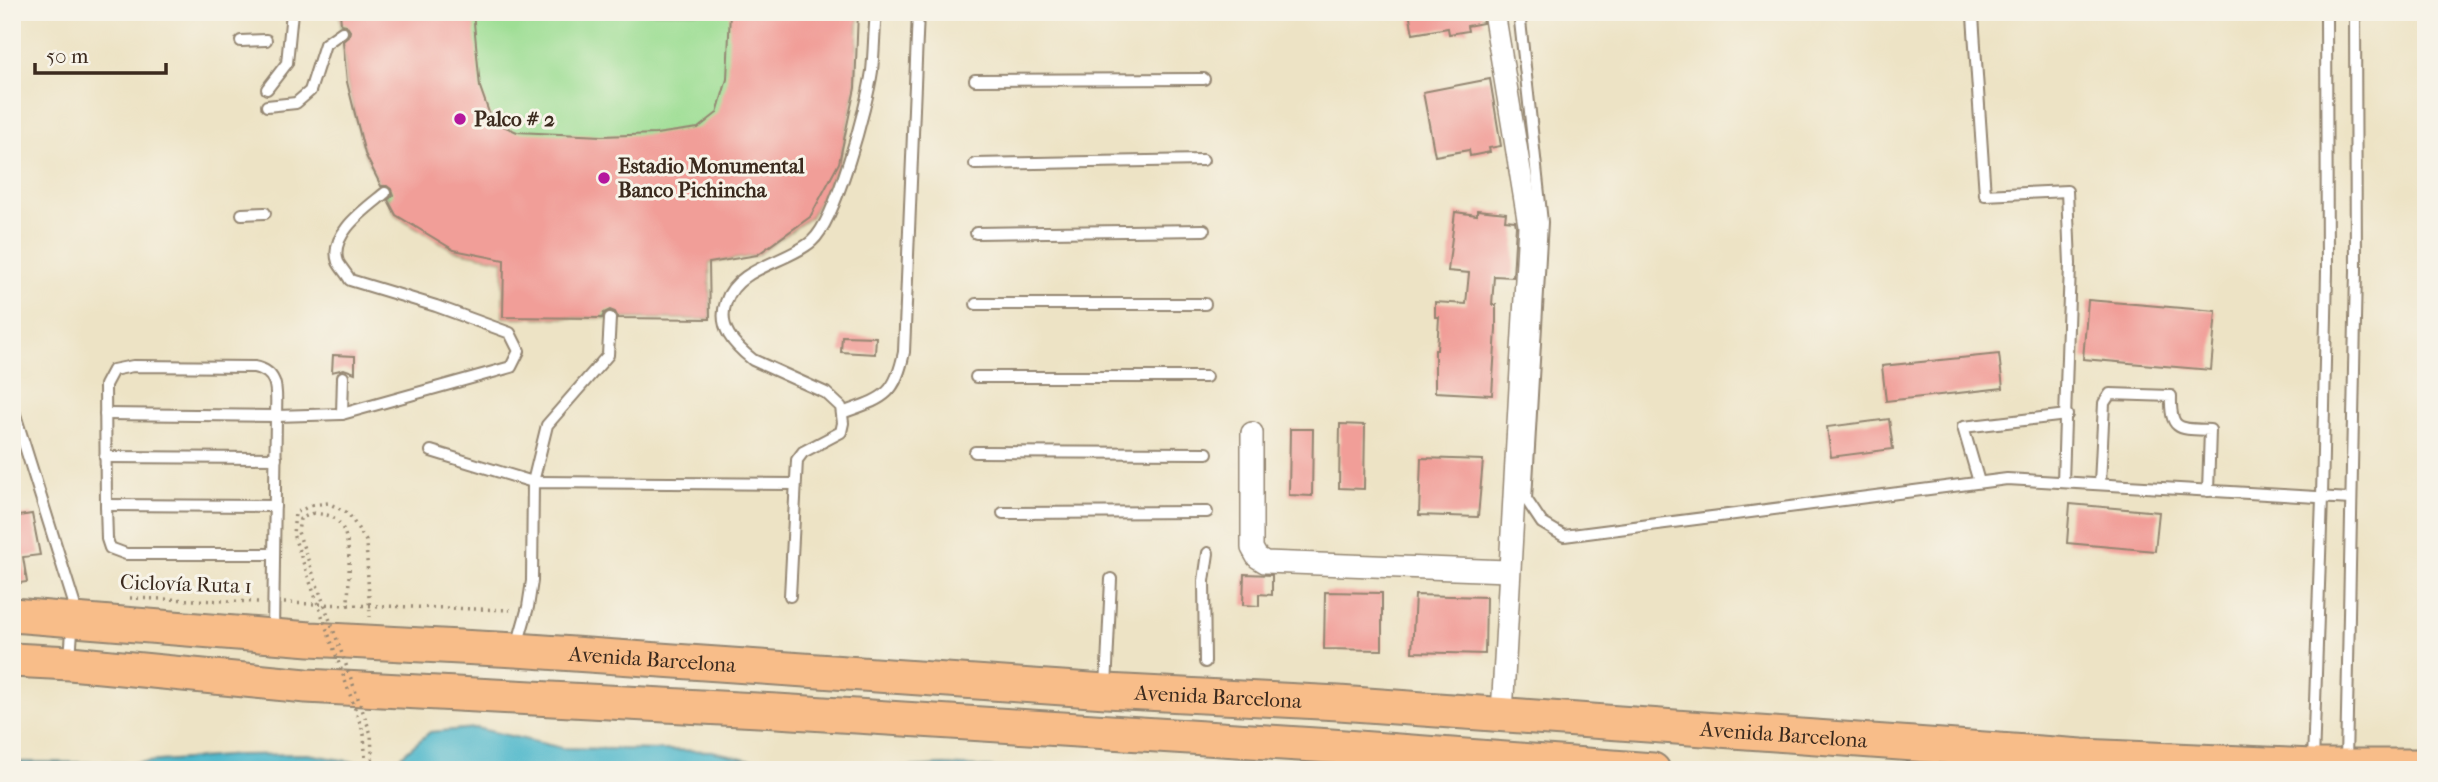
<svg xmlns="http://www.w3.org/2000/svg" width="2438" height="782" font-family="'IM FELL French Canon',serif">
<rect width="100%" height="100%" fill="#f7f3e8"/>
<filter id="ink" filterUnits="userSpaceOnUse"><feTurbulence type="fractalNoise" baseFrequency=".0143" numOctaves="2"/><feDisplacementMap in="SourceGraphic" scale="14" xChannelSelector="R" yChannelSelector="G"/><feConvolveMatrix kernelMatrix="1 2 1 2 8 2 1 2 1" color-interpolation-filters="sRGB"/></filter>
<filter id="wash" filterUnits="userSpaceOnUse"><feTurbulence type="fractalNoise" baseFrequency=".00686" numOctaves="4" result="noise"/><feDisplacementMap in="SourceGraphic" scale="28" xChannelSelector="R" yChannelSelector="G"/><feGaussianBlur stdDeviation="1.57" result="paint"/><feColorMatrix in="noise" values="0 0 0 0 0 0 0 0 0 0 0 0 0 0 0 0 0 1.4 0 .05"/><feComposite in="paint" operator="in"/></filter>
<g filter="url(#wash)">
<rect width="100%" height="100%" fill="#ede3c5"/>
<polygon fill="#9ede94" stroke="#6c8459" stroke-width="2" points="340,12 858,12 855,88 839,163 810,217 757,255 709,263 710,319 503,317 504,260 454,250 396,215 365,154 347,82"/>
<g fill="#4eb7cb" stroke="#447074" stroke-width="2">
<polygon points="476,728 562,748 712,751 794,770 12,770 12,762 133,763 239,755 308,754 387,768 430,732"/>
<polygon points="943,765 1035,770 860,770"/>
</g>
<g id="blocks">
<g fill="#f19e98">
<polygon points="340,12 473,12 480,87 492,121 517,132 602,136 656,134 698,128 717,113 727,79 730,12 858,12 855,88 839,163 810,217 757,255 709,263 710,319 618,318 615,312 610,310 604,313 602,318 503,317 504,260 454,250 396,215 388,200 393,195 391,189 387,186 381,186 365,154 347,82 343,41 349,36 350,31 346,25 341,24"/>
<polygon points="1409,12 1481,12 1483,23 1467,26 1468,31 1449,34 1448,28 1413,34"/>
<polygon points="1490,79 1501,146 1489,148 1490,152 1470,156 1469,150 1435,156 1423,92"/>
<polygon points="1477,210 1506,213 1505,220 1515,221 1516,226 1513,277 1494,276 1492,305 1496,305 1496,329 1492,395 1435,392 1435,350 1437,350 1439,317 1435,317 1435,302 1466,304 1469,273 1448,271 1455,212 1477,215"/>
<polygon points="2088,300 2216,311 2211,370 2083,359"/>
<polygon points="842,336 876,337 875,354 841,352"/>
<polygon points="1999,354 2003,388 1886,401 1882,366"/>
<polygon points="333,355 355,356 355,373 344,369 332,372"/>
<polygon points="1889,419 1893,449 1831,457 1827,427"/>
<polygon points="1340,424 1365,425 1364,489 1339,488"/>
<polygon points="1290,429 1313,429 1312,496 1289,495"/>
<polygon points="1421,458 1483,460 1478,517 1419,515"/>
<polygon points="2070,504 2159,512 2155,551 2067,543"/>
<polygon points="32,514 40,555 23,557 27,582 12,584 12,517"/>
<polygon points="1244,574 1272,575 1272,595 1259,594 1259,606 1243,605"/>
<polygon points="1325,592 1382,593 1382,650 1324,649"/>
<polygon points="1415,595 1486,597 1485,654 1412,652"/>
</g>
</g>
</g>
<g filter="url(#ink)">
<use href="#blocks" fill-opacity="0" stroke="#948672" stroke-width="2"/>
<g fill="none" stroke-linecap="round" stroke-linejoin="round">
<g stroke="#948672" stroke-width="14">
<g id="service">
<polyline points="1519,12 1542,222 1526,499 1542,523 1564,536 2007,479 2351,499"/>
<polyline points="1973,16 1985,195 2067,191 2070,264 2063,482"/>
<polyline points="241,41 266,40"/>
<polyline points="975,80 1204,79"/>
<polyline points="267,89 287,63 292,12"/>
<polyline points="267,106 296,103 310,91 325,44 342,32"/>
<polyline points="975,164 1203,160"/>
<polyline points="242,214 265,213"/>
<polyline points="976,233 1204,230"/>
<polyline points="976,304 1205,304"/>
<polyline points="976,377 1206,377"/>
<polyline points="12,405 74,603 70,659"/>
<path d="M842,413C883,398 895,397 904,352L918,12"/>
<path d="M105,414L276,416L342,414L511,367L519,351L510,333L436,306L350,280C347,274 341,268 338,262C328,234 367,208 385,193"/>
<polyline points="342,414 343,377"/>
<polyline points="431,451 533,482 547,425 608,355 610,318"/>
<polyline points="975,452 1207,453"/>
<polyline points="105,457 276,458"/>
<polyline points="1979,482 1963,427 2067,415"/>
<path d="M2100,484L2104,403L2110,394L2171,396C2170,431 2179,429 2210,430L2208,491"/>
<polyline points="106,505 275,506"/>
<polyline points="1003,513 1207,512"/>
<path d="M790,596L797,460L803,452L841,432L843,423L841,407L826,393L753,360C734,345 717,327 726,302C737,267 787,263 812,241C836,220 867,106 872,71C874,52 874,32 876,12"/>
<path d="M273,633L276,416C276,394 281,372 254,367L133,366L113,370L105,385L106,505L107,539L110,548L126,554H274"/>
<polyline points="517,646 528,607 532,581 533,482 795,484"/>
<polyline points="1205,662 1204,581 1208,553"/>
<polyline points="1106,688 1111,579"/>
<polyline points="2313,762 2322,497 2327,271 2326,12"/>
<polyline points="2346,762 2356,271 2355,12"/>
</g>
</g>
<g stroke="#948672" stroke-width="24">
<g id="minor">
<polyline points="1494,12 1529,225 1502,714"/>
<polyline points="1252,433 1252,548 1257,557 1265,562 1508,571"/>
</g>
</g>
<g stroke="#948672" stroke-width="37">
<g id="primary">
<path id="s1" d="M12,615L310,639L516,650L1106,691L1339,703L2082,756L2313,766H2426"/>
<polyline points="12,660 70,663 306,686 777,711 1331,746 1653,770"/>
</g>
</g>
<g stroke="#948672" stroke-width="3.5" stroke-dasharray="2 5" stroke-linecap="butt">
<polyline points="312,505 328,503 348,513 366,541 370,617"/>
<polyline points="130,598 259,602"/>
<path d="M284,603L348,605C348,581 356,526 330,516C325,514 319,514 313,513"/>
<polyline points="348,605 510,610"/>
</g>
<use href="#service" stroke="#fff" stroke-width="10"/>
<use href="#minor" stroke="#fff" stroke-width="21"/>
<use href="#primary" stroke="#f8bd89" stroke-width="33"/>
<g stroke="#948672" stroke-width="3.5" stroke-dasharray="2 5" stroke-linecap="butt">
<polyline points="312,505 295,513 293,534 364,734 366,770"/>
<polyline points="313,513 300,519 298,532 371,734 373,770"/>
</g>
</g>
</g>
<g fill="#b5179e" stroke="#f7f3e8" stroke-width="2.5">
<circle cx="460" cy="119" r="7"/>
<circle cx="604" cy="178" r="7"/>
</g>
<g text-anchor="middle" stroke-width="6" stroke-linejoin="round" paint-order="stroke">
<g font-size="21" font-weight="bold" fill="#3b2a1e" stroke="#f7f3e8" text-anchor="start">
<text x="474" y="126">Palco # 2</text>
<text x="618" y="173">Estadio Monumental<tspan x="618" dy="24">Banco Pichincha</tspan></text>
</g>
<g font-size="21" fill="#3b2a1e" stroke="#f7f3e8">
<text transform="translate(186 584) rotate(2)" y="7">Ciclovía Ruta 1</text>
<text dy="7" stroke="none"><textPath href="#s1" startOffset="642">Avenida Barcelona</textPath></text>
<text dy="7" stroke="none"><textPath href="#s1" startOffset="1209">Avenida Barcelona</textPath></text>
<text dy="7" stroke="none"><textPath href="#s1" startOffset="1776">Avenida Barcelona</textPath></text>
</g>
</g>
<rect width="2438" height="782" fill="none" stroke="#f7f3e8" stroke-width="42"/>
<path d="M35 63v10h131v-10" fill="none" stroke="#3b2a1e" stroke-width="3.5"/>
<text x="46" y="63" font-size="21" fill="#3b2a1e" stroke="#f7f3e8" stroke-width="5" paint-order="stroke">50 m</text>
</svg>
